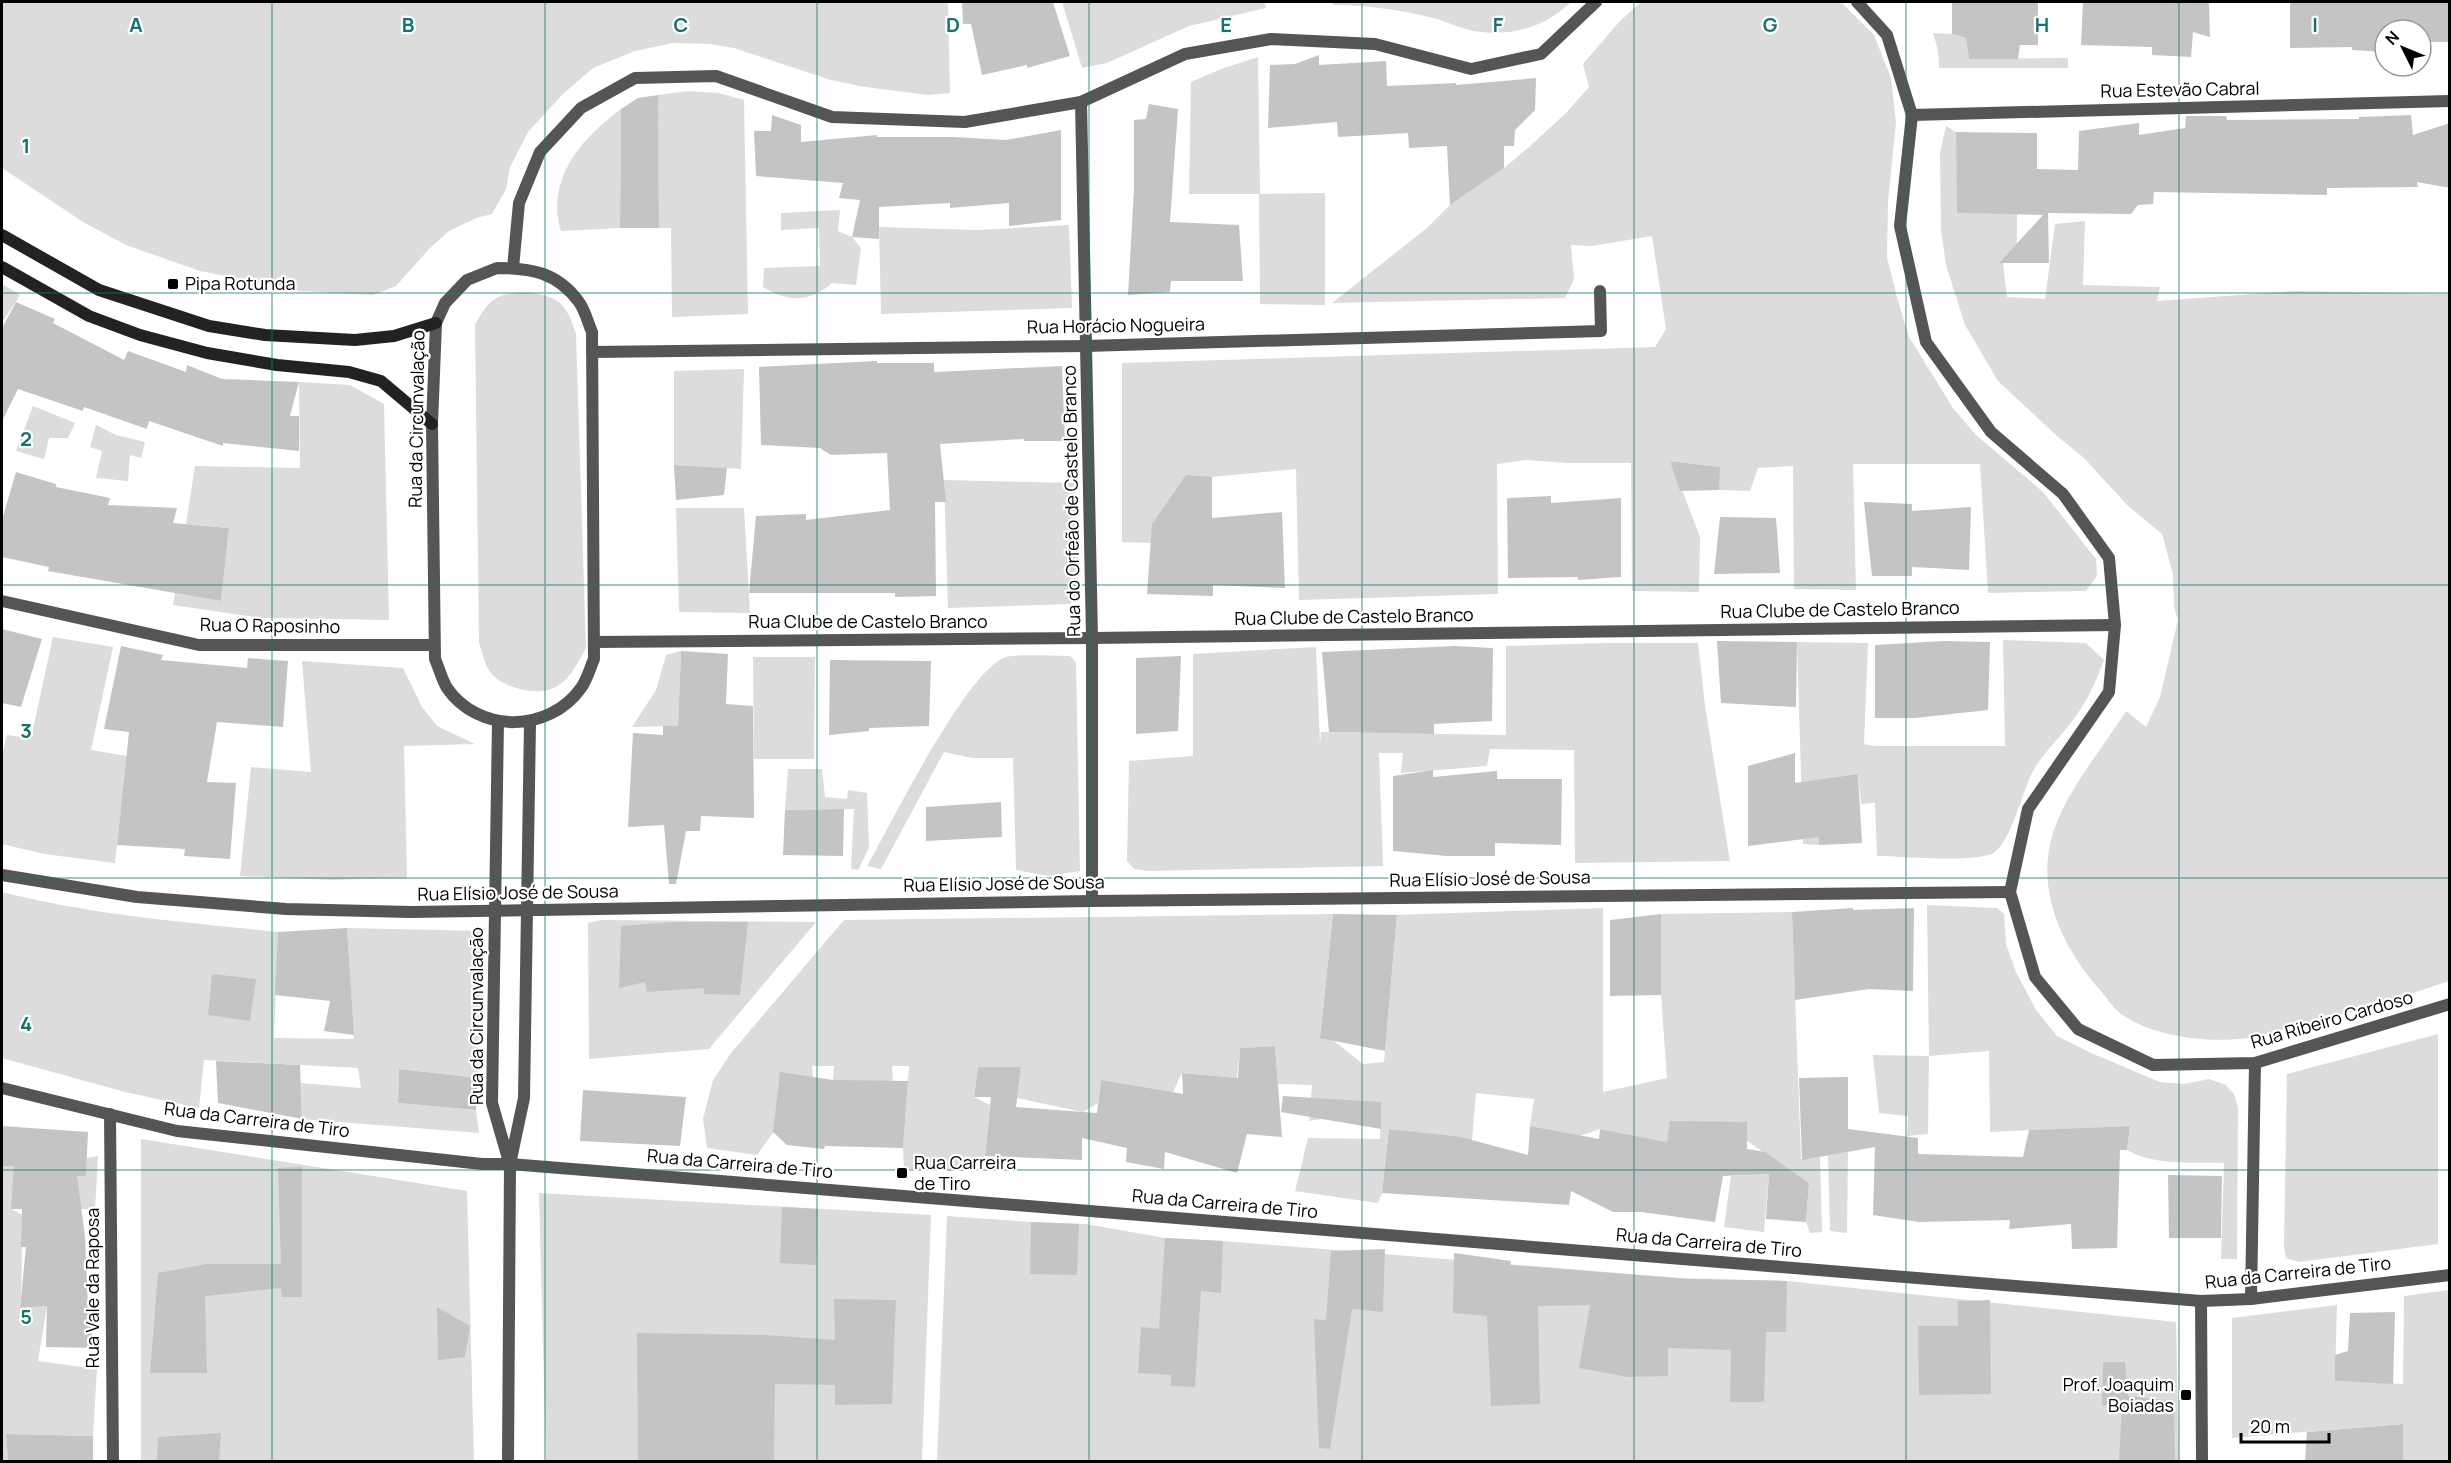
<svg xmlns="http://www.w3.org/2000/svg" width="2451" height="1463" font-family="Manrope,sans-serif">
<rect width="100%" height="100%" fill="#fff"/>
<g fill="#dcdcdc">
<polygon points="2,2 948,2 950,93 928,95 865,87 831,80 734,48 710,44 673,43 635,51 593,68 563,94 528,132 510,167 506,189 492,214 476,218 449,231 429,249 396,286 373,295 300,291 200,271 126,245 83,222 2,168"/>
<polygon points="1062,2 1265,2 1266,8 1189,26 1107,63 1082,68"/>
<path d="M1333,2H1571C1544,28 1511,37 1473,31C1460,28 1447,22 1434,18C1400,10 1367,5 1333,5Z"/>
<polygon points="1641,2 1841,2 1874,35 1891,78 1896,122 1888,202 1887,257 1896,294 1909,337 1953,408 1975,434 2043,492 2096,559 2097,576 2086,591 1988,593 1980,464 1853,464 1856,590 1794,589 1793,466 1758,468 1750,491 1719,490 1719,467 1671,461 1700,537 1699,592 1632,591 1631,463 1567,463 1526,460 1497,464 1498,594 1299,600 1296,469 1212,477 1151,543 1122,542 1122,363 1655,347 1666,329 1652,236 1592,246 1571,245 1574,279 1565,298 1332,303 1427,228 1450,205 1504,168 1529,147 1566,113 1589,87 1583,64 1619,22"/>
<polygon points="1933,33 1952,34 1966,38 1969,59 2068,58 2068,68 1939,68 1938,50"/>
<polygon points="1258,57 1260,194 1325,193 1325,305 1260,304 1259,194 1189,194 1191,82 1221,69"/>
<polygon points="688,91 719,93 744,100 748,314 672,317 671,228 659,228 658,95"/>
<path d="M621,109L620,228L561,231C545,179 582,138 621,109Z"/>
<path d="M1946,126L1956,132L1958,213L2017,214V243L2003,263L2007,297L2045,299L2055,224L2085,221L2083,285L2160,287L2157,301L2294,291L2449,294V981C2396,999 2342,1016 2288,1028C2272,1032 2255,1038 2239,1039C2201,1042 2153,1036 2121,1014C2113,1008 2106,997 2100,990C2064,949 2037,895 2051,840C2064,792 2100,753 2126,711L2146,727L2160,697L2178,620L2174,607L2173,574L2162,534L2127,505L2084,458L2057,436L1998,381L1965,325L1946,265L1941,230L1940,153Z"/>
<path d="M840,210L838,231L852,237L861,248L856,285L832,283C810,303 787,302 763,287L764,268L820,266L819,228L781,230V213Z"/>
<polygon points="1069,225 1072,308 881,314 879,227 977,230"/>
<polygon points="2,284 20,295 2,323"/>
<path d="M527,292C560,297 566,303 576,334L586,648C578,662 572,676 559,685C541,698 504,689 491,673C485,666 482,652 479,643L475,325C490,297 496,294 527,292Z"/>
<polygon points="744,369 741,469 674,465 674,371"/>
<polygon points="299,382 350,385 384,404 389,620 261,618 173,605 175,593 221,601 229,528 186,524 195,466 300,468"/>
<polygon points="33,406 75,423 68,438 49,438 44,459 16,451"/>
<polygon points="96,425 116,435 145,442 141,458 130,455 128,481 96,478 102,451 90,447"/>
<polygon points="944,480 1076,483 1078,585 1076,598 1070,604 948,608"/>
<polygon points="676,508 744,508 750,613 679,612"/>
<polygon points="53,637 113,647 91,750 127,756 115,863 44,854 2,844 2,755 7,735 31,738"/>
<path d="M2003,640L2086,643L2104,660C2096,683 2085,705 2070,724C2057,741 2040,756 2031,775C2022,795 2010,841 1995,852C1979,864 1899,856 1877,856L1875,803L1861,804L1858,774L1819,780V845L1803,844L1797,642L1868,643L1864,744L1874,746H2005Z"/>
<polygon points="1603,643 1698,643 1705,706 1730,861 1575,863 1574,750 1490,749 1487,766 1401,773 1403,753 1379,753 1383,866 1148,871 1134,869 1127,861 1129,761 1193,756 1193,654 1316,647 1320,744 1321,732 1506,735 1506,646"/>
<polygon points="681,651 678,726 632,727 656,690 666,655"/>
<path d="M1070,656L1076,662L1080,871L1048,876L1016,870L1013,758H972L944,752L881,869L867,866C890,826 967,669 1006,657C1017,654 1056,656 1070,656Z"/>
<polygon points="753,657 815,657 814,759 754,759"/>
<polygon points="302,661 403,668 422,707 437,726 475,744 404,746 407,878 332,880 240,876 251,767 311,772"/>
<polygon points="788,769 822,769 825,797 847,799 848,790 867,793 869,848 858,870 851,869 854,809 785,810"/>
<path d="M2,892C92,915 185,922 278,932L274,1038L354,1039L347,928L481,931L478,1078L399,1069L398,1103L476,1110L479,1133L302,1119L301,1083L361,1088L358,1068L204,1060L199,1108L125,1092L2,1058Z"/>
<path d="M1927,905L1997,908L2004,914L2006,944L2016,972L2036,1010L2057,1036L2091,1053L2160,1082L2184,1084L2209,1079L2226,1085L2234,1094L2238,1108L2237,1259H2221L2224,1163C2192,1162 2156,1166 2127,1150L2130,1126L1990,1132L1989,1051L1929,1056L1928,1134L1907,1136L1908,1116L1879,1113L1873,1055L1929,1056Z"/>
<polygon points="1603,908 1603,1092 1667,1078 1661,995 1661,914 1792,912 1801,1159 1820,1157 1822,1232 1810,1233 1806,1222 1809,1183 1747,1141 1671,1121 1667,1142 1600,1129 1580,1136 1530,1126 1534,1099 1476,1093 1472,1140 1389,1129 1382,1193 1378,1203 1295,1191 1308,1138 1380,1139 1381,1103 1325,1099 1321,1119 1309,1121 1312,1085 1278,1084 1275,1046 1240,1048 1237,1078 1182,1073 1168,1103 1101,1080 1098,1103 1083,1112 1017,1098 1021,1067 978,1067 974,1097 990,1105 985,1156 973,1170 904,1169 903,1148 909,1066 892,1066 893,1081 832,1089 834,1066 812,1066 813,1077 757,1155 707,1148 703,1119 713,1080 731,1053 844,920 1333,914 1320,1037 1333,1040 1363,1064 1384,1062 1397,915"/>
<polygon points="601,920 816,922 709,1049 589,1059 588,923"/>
<polygon points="2438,1034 2438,1244 2299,1262 2286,1258 2284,1247 2287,1074"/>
<polygon points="141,1139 467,1191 474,1461 141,1462"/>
<polygon points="1848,1152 1847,1233 1830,1231 1828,1155"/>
<polygon points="98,1156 95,1210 82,1209 52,1212 54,1175 85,1176 87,1158"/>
<path d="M15,1158L12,1209L22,1215C21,1246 23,1276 20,1308L47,1306L38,1361L97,1369L93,1436L6,1434L8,1461L2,1462V1166Z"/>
<polygon points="1769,1174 1764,1232 1724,1227 1731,1176"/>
<polygon points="539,1193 931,1215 922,1461 546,1461"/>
<polygon points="947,1216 1031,1222 1086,1224 1165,1238 1223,1241 1680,1278 1787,1281 2176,1322 2179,1461 937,1462"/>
<polygon points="2449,1290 2449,1461 2403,1461 2402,1424 2232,1438 2232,1318 2337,1305 2335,1381 2403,1384 2404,1296"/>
</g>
<g fill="#c4c4c4">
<polygon points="962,2 1053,2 1070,56 1027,68 1027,65 982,75 971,24 963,24"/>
<polygon points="1952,2 2038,2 2038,45 2020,45 2018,59 1969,59 1966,38 1952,34"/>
<polygon points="2083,2 2209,2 2210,37 2193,32 2191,57 2152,55 2152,47 2081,45"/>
<polygon points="2290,2 2450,2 2450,42 2421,42 2421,30 2385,30 2385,52 2352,50 2352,47 2290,48"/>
<polygon points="1319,55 1319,65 1386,61 1387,86 1456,83 1456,85 1536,78 1535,110 1515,130 1514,146 1504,146 1504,168 1450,205 1447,146 1409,148 1408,133 1338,137 1337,122 1268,128 1270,65 1295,64"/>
<polygon points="658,95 659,228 620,228 621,109 638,98"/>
<polygon points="1149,104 1178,109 1170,222 1239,225 1243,281 1171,281 1170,292 1128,295 1134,189 1134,120 1146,119"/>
<polygon points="772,115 801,125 801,142 877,135 877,137 954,137 1006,140 1061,130 1061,220 1009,226 1009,203 950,208 950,203 879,207 879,239 852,237 860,200 839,198 843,183 756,176 754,131 771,131"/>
<polygon points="2411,115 2413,135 2450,123 2450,188 2417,182 2418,187 2327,188 2327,195 2154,192 2153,204 2138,205 2131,214 2048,213 2049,263 1999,263 2043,215 1957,213 1956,132 2037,133 2037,169 2078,170 2079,131 2139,123 2139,135 2185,128 2186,116 2226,116 2227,120 2359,119 2359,117"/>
<polygon points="16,302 55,319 53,323 124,360 128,351 186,372 187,365 222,379 299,382 290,416 299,416 299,451 223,443 223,446 149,421 147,429 84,407 83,411 18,389 2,421 2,328"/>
<polygon points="877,361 877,363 934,363 934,372 1062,366 1065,441 1024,441 1024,439 940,444 946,502 935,502 936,596 895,597 895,593 749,593 756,516 806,514 806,520 890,510 887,453 831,455 820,448 761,445 759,367"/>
<polygon points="1670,461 1720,467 1719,490 1680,491"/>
<polygon points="674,465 727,468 724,495 676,500"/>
<polygon points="16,472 56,484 56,487 110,498 108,505 177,508 173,523 229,528 221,601 48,571 49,567 2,557 2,520"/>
<polygon points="1186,475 1212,477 1212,518 1282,512 1285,588 1213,585 1213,596 1147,594 1152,524"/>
<polygon points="1551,496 1551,503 1621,498 1621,577 1578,580 1578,577 1508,578 1507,498"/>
<polygon points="1864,502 1912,504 1912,511 1971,507 1969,570 1912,567 1912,576 1872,576"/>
<polygon points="1720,517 1776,518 1780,573 1714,574"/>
<polygon points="2,629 42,639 21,707 2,703"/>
<polygon points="1717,641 1797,642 1796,707 1721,703"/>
<polygon points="1943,641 1990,642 1988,710 1915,718 1875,718 1875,645"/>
<polygon points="121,646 163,655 161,660 247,668 248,658 288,661 283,727 217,722 207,782 236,783 230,859 184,856 185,849 117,845 129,732 104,729"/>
<polygon points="1455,646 1493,648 1492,721 1434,724 1434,734 1329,732 1322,652"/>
<polygon points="681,651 728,654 726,704 753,706 754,818 701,816 700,831 686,831 676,884 669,884 664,825 628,827 633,733 663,735 663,726 678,726"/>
<polygon points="1181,656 1178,731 1136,734 1136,658"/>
<polygon points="830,660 931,661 929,726 869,728 869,731 829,735"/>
<polygon points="1795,753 1795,783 1858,774 1862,843 1819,845 1819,837 1748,846 1748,766"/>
<polygon points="1433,770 1433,777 1497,771 1497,779 1562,779 1561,845 1495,843 1495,856 1447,856 1393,851 1393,776"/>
<polygon points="1001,802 1002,837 926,841 926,807"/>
<polygon points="844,809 843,856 783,855 785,810"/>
<polygon points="1853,908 1853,910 1914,908 1913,991 1869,989 1795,1000 1792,912"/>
<polygon points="1333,914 1397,915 1385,1051 1320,1038"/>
<polygon points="1661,914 1661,995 1610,996 1610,920"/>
<polygon points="675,922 748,922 740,995 704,994 704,988 647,992 645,982 619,988 621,926"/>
<polygon points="347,928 352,1003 354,1035 324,1031 330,1001 275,995 278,932"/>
<polygon points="212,974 256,979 250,1021 208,1015"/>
<polygon points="1275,1046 1282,1137 1247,1134 1237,1173 1165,1152 1164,1169 1126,1162 1127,1148 1082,1138 1082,1160 985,1156 991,1097 974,1097 978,1067 1021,1067 1016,1107 1097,1113 1101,1080 1183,1094 1182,1073 1238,1078 1240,1048"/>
<polygon points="216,1061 300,1065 302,1119 218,1103"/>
<polygon points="399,1069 478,1078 476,1110 398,1103"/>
<polygon points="780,1072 833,1080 908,1081 903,1148 825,1146 824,1149 787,1145 773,1132"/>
<polygon points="1848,1077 1848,1129 1918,1138 1918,1154 2023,1157 2029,1130 2130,1126 2127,1150 2120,1150 2117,1248 2072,1249 2071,1224 2009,1229 2010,1220 1919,1222 1873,1215 1875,1147 1802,1160 1799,1078"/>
<polygon points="583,1090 686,1097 680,1146 580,1141"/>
<polygon points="1283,1096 1381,1102 1381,1129 1281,1112"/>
<polygon points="1670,1121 1747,1122 1747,1149 1765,1152 1809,1183 1806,1222 1766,1219 1769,1174 1723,1176 1715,1222 1641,1212 1613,1212 1571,1191 1569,1205 1382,1193 1389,1129 1461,1137 1528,1155 1530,1126 1599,1139 1600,1129 1667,1142"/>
<polygon points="2,1126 88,1132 86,1176 77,1176 85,1237 88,1305 94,1348 46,1347 47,1306 20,1308 26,1247 21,1247 22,1209 11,1209 14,1166 2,1166"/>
<polygon points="302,1167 302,1297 282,1297 281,1288 205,1296 207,1373 150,1373 158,1273 206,1264 281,1264 278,1168"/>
<polygon points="2168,1175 2222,1176 2221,1238 2169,1238"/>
<polygon points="782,1207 818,1209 816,1265 780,1263"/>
<polygon points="1031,1222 1079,1224 1077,1275 1030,1274"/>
<polygon points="1165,1238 1223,1241 1221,1293 1201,1291 1195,1387 1171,1386 1171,1375 1138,1373 1141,1327 1159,1329"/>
<polygon points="1385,1249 1383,1312 1352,1309 1330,1449 1319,1448 1314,1319 1326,1320 1331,1251"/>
<polygon points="1454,1253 1511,1261 1510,1265 1689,1279 1787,1281 1786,1332 1766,1332 1764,1402 1730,1402 1731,1350 1668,1348 1668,1376 1628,1377 1579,1368 1590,1305 1538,1306 1540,1404 1491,1406 1487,1316 1453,1313"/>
<polygon points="834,1299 896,1300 892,1404 835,1405 835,1385 775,1384 774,1461 638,1461 637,1333 764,1335 835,1340"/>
<polygon points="1990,1300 1991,1394 1919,1395 1918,1326 1958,1326 1958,1301"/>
<polygon points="437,1307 470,1326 465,1357 438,1360"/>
<polygon points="2395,1312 2393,1384 2335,1381 2335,1355 2348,1351 2350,1313"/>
<polygon points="2103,1362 2125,1362 2128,1396 2174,1401 2175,1461 2119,1461 2122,1407 2102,1405"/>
<polygon points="2403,1424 2403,1461 2305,1461 2307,1432"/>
<polygon points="221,1433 219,1461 157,1461 158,1437"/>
<polygon points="6,1434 93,1436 93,1461 8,1461"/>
</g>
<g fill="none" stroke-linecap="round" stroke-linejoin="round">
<g stroke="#555" stroke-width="12">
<polyline points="1857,2 1887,35 1912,115 1900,226 1926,342 1991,432 2063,494 2109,558 2115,625 2109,692 2028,809 2010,892 2035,977 2078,1029 2153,1065 2255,1063 2450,1004"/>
<polyline points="1081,102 1092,638 1092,901"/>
<polyline points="1912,115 2450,101"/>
<path d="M497,268C531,268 557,272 579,302C585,310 588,323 592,332L594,659C590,668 587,680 581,688C549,733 479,734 447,688C442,680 439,668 435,659L432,424L436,323L445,303L467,280Z"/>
<polyline points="513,268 519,203 540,152 581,108 635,78 716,76 832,117 965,122 1081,102 1185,54 1271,39 1375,44 1471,69 1541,54 1596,2"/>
<polyline points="592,352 1086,346 1601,331 1600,291"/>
<polyline points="2,601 199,645 434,645"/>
<polyline points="594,642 1092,638 2115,625"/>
<polyline points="498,722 492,1103 509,1162"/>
<polyline points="2,875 137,897 286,909 411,912 1092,901 2010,892"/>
<polyline points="2,1088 177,1131 482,1164 510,1164 2201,1301 2251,1299 2450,1275"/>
<polyline points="110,1114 113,1462"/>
<polyline points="2251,1299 2255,1063"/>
<polyline points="2201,1301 2202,1462"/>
<polyline points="508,1462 510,1164 524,1098 530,723"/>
</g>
<g stroke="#222" stroke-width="12">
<polyline points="2,235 99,290 209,326 265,335 355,340 394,336 436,323"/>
<polyline points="2,267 89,316 140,335 207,353 277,365 349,372 381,381 432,424"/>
</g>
</g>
<path fill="none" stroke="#0f766e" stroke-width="1.5" stroke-opacity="0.55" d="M272,2V1462M545,2V1462M817,2V1462M1089,2V1462M1362,2V1462M1634,2V1462M1906,2V1462M2179,2V1462M2,293H2450M2,585H2450M2,878H2450M2,1170H2450"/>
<g fill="#000" stroke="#fff" stroke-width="2">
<rect x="167" y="278" width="12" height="12" rx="3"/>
<rect x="896" y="1167" width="12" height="12" rx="3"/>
<rect x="2180" y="1389" width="12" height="12" rx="3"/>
</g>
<g text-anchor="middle" stroke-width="4.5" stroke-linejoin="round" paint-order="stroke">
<g font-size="18" fill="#000" stroke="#fff">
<text transform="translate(2180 90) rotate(-1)" y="6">Rua Estevão Cabral</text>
<text transform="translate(1116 326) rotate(-1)" y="6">Rua Horácio Nogueira</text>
<text transform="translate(417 419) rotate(-89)" y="6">Rua da Circunvalação</text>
<text transform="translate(1072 501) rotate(-91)" y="6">Rua do Orfeão de Castelo Branco</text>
<text transform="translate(1840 610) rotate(-1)" y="6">Rua Clube de Castelo Branco</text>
<text transform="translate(1354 617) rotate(-1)" y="6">Rua Clube de Castelo Branco</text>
<text x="868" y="628">Rua Clube de Castelo Branco</text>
<text transform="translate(270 626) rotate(1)" y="6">Rua O Raposinho</text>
<text transform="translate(1490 879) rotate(-1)" y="6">Rua Elísio José de Sousa</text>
<text transform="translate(1004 884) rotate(-1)" y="6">Rua Elísio José de Sousa</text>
<text transform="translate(518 893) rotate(-1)" y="6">Rua Elísio José de Sousa</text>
<text transform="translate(477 1016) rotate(-90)" y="6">Rua da Circunvalação</text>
<text transform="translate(2332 1020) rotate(-16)" y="6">Rua Ribeiro Cardoso</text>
<text transform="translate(257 1120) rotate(7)" y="6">Rua da Carreira de Tiro</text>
<text transform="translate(740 1164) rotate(5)" y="6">Rua da Carreira de Tiro</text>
<text transform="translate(1225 1204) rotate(5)" y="6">Rua da Carreira de Tiro</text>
<text transform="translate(1709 1243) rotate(5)" y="6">Rua da Carreira de Tiro</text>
<text transform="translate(2298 1273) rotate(-6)" y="6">Rua da Carreira de Tiro</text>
<text transform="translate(93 1288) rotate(-90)" y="6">Rua Vale da Raposa</text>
</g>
<g font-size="18" fill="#000" stroke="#fff" text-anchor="start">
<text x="185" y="290">Pipa Rotunda</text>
<text x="914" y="1169">Rua Carreira<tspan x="914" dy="21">de Tiro</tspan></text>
<text x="2174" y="1391" text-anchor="end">Prof. Joaquim<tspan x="2174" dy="21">Boiadas</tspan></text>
</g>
</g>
<g font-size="20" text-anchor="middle" font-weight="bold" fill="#0f766e" stroke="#fff" stroke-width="4.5" stroke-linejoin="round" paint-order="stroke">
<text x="136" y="32">A</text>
<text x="408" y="32">B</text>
<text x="681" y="32">C</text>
<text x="953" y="32">D</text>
<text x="1226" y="32">E</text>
<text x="1498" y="32">F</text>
<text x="1770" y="32">G</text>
<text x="2042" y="32">H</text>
<text x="2315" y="32">I</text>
<text x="26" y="153">1</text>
<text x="26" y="446">2</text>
<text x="26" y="738">3</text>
<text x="26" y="1031">4</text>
<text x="26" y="1324">5</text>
</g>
<rect width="2451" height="1463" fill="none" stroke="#000000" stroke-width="6"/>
<g transform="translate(2403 48) rotate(313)"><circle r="28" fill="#ffffff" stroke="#999999" stroke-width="1.5"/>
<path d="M0-4.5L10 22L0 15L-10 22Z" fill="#000000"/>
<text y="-9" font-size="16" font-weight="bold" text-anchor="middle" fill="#000000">N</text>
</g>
<path d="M2241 1433v9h88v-9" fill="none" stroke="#000000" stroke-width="3"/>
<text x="2250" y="1433" font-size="18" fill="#000000" stroke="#ffffff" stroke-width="4.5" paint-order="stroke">20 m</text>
</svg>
